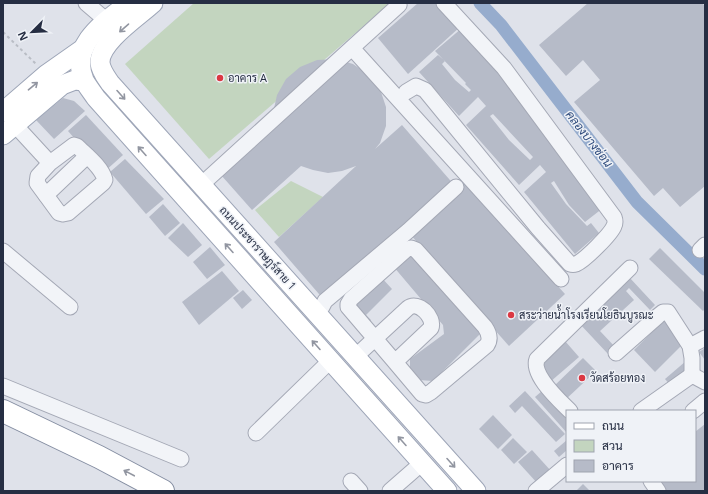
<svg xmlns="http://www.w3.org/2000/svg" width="708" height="494" font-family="'Open Sans',Sarabun,sans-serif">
<rect width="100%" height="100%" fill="#dfe2ea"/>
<g fill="#c3d5bf">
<polygon points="194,3 387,3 388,5 209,159 125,64"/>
<polygon points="291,181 323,197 279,237 255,210"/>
</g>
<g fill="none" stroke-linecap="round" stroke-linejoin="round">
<polyline stroke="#96accd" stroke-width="13" points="480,3 501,25 637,202 705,269"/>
</g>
<g fill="#b6bbc8" fill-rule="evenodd">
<polygon points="418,3 439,3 461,26 408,74 378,38"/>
<polygon points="588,3 704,3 703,4 705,6 705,186 680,207 663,188 654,196 574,102 600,80 583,60 566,76 539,45"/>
<path d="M462,28L491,60L603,208L585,222L569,205L554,181L551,183L566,204L587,226L591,223L599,233L575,254L524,192L546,172L540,165L519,185L466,125L486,106L478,97L459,116L419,72L438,55L445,61L442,64L455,80L469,92L471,90L465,84L466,83L435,51ZM493,114L533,157L530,160L509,140L490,116Z"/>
<polygon points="336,59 353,64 369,75 380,89 386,107 386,126 380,143 375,149 402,125 456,187 325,301 274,242 356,166 342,171 328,173 313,170 301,166 252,210 221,175 273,113 277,95 286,79 300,67 317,60"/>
<polygon points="63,98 74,101 85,111 54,139 36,120"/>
<polygon points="86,115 123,155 104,172 68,131"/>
<polygon points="125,159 164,199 146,214 110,172"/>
<polygon points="464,183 565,294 509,346 409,233"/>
<polygon points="163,204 180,223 165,236 149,217"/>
<polygon points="183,223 202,245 188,257 168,238"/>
<polygon points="210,247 225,265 207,279 193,262"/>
<polygon points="660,248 705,293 705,309 703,311 649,259"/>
<polygon points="414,252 484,330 433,381 419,380 410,371 410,359 444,334 443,325 393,266"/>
<polygon points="222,271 239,291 199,325 182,302"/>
<polygon points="380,276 392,289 366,315 371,320 369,323 351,304"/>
<polygon points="629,277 655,305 650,310 629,288 626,291 634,300 600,331 616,348 608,354 579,323"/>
<polygon points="243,290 252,300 242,309 233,298"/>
<polygon points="664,320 685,342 655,372 634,350"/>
<polygon points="565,341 579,357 550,382 536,367"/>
<polygon points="705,348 705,360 699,352"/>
<polygon points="583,358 596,371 564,401 552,388"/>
<polygon points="686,361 689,368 670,385 665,379"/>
<polygon points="525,391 565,434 556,442 522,406 515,413 509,406"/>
<polygon points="542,391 567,419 567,433 535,397"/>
<polygon points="493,415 512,435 498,449 479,429"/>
<polygon points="705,424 705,489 702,491 665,491 657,481 695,481 695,432"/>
<polygon points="513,438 527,452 514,464 501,450"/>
<polygon points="567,440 567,450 559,457 554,451"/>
<polygon points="532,450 551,471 538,484 518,462"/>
<polygon points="583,484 590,491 576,491"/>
</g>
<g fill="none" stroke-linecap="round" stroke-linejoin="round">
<g stroke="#a4a8b5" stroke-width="17">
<g id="minor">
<polyline points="86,3 107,21"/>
<polyline points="352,48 561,279"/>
<path d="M406,92L416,86L425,90L538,228L570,264C573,265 573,265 576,264C585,260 611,234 614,226C616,222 615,220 614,217L504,68L444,3"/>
<path d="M15,125L50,163L38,176L37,183L59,213L63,214L68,213L103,183L105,180C102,167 86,155 77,146L74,145L50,163"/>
<polyline points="201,185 399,5 398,3"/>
<polyline points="46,195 87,156"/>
<polyline points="700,250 705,245"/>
<polyline points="3,251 70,307"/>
<polyline points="316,312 322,307 325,301 408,231 456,187"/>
<polyline points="690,346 705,338"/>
<polyline points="616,353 658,316 663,312 668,312 690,346 692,358 692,375"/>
<path d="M355,357L408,308C418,300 435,317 431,328L395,362L348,307V304L351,299L407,249L411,248L416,250L485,327C489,333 491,339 487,345L431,392L426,395L422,394L395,362"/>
<polyline points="3,386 181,459"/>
<path d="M570,411C559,400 531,375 537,359L630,268"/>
<polyline points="641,411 692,375 705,382"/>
<polyline points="693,411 705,401"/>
<polyline points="256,433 330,361"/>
<polyline points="351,481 360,491"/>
<polyline points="651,481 658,491"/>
<polyline points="390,491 422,463"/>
<polyline points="536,491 567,465"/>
</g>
</g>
<g stroke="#9da5b7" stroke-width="21">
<g id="major">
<path d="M129,3C105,22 69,44 84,80C87,86 92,92 96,98L447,491"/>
<path d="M153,3C139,16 99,42 100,63C101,71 106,77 110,83L476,491"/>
<polyline points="3,112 47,74 84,48"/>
<polyline points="3,135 62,85 75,80 84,81"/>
</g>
</g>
<g stroke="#858ea2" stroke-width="24">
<polyline id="highway" points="3,411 99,457 163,491"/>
</g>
<polyline stroke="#b9bdc5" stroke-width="2" stroke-dasharray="3 3" stroke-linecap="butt" points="3,32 36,64"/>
<use href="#minor" stroke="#f2f4f8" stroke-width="15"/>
<use href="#major" stroke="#fff" stroke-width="19"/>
<use href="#highway" stroke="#fff" stroke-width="22"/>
</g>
<defs><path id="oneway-shaft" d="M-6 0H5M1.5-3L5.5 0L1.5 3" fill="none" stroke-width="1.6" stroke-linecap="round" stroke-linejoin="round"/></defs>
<g stroke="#9296a1">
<use href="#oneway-shaft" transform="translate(124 28) rotate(139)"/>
<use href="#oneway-shaft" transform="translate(33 86) rotate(-40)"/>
<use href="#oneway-shaft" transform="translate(121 95) rotate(48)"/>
<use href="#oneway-shaft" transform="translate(142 151) rotate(-132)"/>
<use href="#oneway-shaft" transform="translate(229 248) rotate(-132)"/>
<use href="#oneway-shaft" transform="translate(316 345) rotate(-132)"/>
<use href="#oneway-shaft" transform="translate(402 441) rotate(-132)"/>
<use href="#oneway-shaft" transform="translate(451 463) rotate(48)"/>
<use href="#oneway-shaft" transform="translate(129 473) rotate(-152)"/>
</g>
<g fill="#db3843" stroke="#eff2f7" stroke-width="1.5">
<circle cx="220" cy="78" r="4"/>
<circle cx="511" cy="315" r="4"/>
<circle cx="582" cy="378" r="4"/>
</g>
<g text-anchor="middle" stroke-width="3" stroke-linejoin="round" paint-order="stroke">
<g font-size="11" fill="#262e43" stroke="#eff2f7" text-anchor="start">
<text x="228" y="82">อาคาร A</text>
<text x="519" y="319">สระว่ายนํ้าโรงเรียนโยธินบูรณะ</text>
<text x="590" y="382">วัดสร้อยทอง</text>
</g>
<g font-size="11" fill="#262e43" stroke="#eff2f7">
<text transform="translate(258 248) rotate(48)" y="4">ถนนประชาราษฎร์สาย 1</text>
</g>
<g font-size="12" font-style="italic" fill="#2c497b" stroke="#eff2f7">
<text transform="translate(589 139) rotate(52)" y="4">คลองบางซ่อน</text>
</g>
</g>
<rect width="708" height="494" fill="none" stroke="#262e43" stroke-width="8"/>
<rect x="566" y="410" width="130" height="72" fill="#eff2f7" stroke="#9fa4af"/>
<rect x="574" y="423" width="20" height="6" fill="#ffffff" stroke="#9fa4af"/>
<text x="602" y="430" font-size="12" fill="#262e43">ถนน</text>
<rect x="574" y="440" width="20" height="12" fill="#c3d5bf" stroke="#9fa4af"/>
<text x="602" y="450" font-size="12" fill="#262e43">สวน</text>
<rect x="574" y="460" width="20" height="12" fill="#b6bbc8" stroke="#9fa4af"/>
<text x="602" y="470" font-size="12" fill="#262e43">อาคาร</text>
<g transform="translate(32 32) rotate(246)" stroke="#eff2f7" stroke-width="3" paint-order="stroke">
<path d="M0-3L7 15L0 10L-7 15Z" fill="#262e43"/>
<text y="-6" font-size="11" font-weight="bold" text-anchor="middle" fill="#262e43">N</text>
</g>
</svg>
